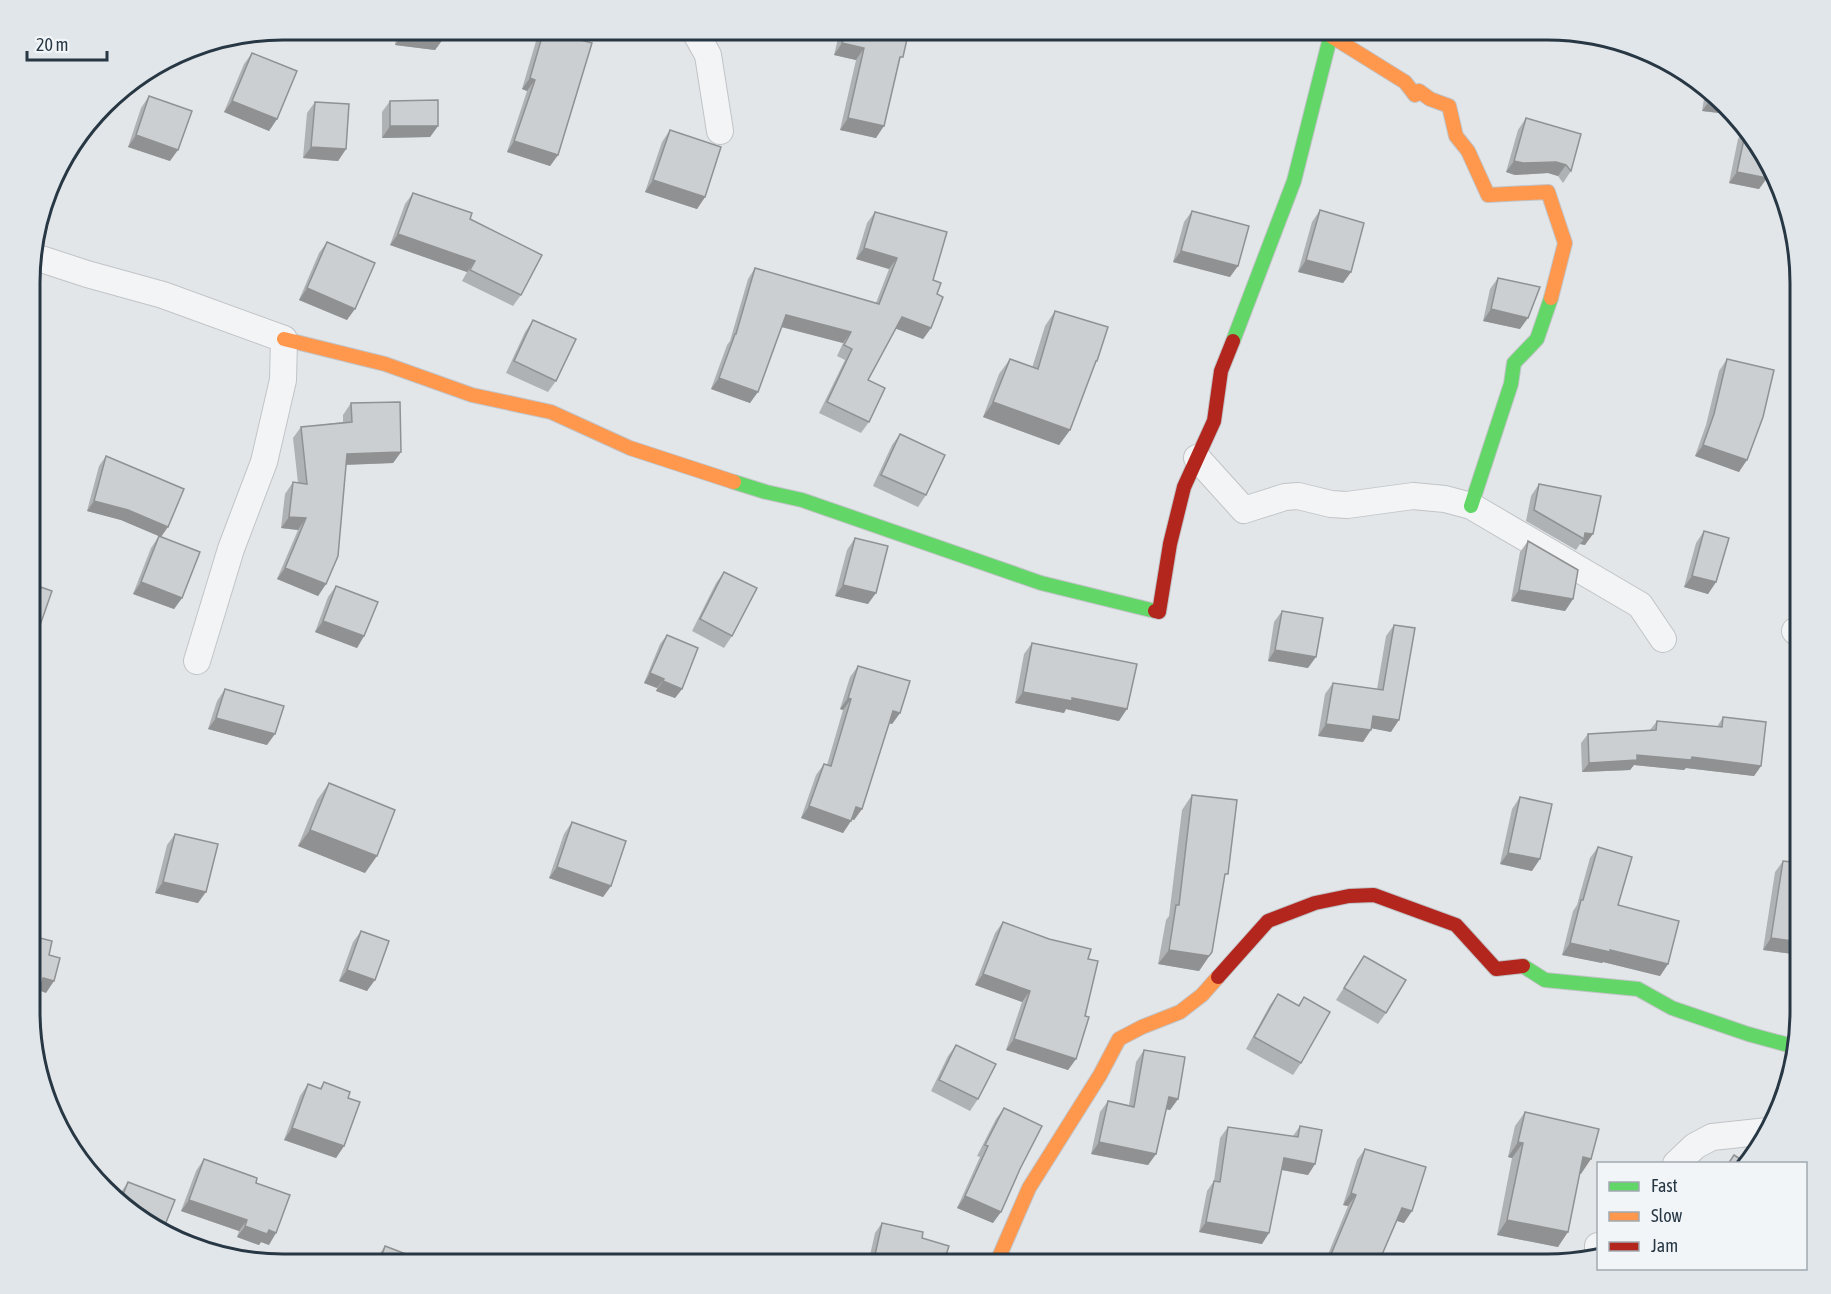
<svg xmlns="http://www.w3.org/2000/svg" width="1831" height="1294" font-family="'Asap Condensed',sans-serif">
<rect width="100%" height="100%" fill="#e3e6e9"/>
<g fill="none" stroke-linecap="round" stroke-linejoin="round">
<g stroke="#c1c4c7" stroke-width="28">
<g id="street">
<polyline points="694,30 708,55 720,131"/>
<polyline points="32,256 87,274 163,295 284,339 283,380 264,462 231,549 197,661"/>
<polyline points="1197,458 1244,510 1285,497 1298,496 1331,504 1347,505 1413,496 1445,499 1471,506 1640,605 1663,639"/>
<polyline points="1795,631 1800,633"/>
<polyline points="1676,1164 1695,1146 1712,1137 1768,1131"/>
<polyline points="1598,1246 1598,1250"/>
</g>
</g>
<g stroke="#c1c4c7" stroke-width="16">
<g id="fast">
<polyline points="1233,341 1294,181 1332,30"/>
<polyline points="734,482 766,492 802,500 1041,583 1155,611"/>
<polyline points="1471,506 1511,384 1514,363 1537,339 1551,298"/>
<polyline points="1523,966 1545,980 1638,989 1672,1008 1748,1034 1796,1047"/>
</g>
</g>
<g stroke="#c1c4c7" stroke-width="16">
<g id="slow">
<polyline points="1325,30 1331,36 1405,82 1415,95 1419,91 1430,99 1449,106 1456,136 1468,151 1488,195 1548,192 1565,243 1551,298"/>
<polyline points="284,339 385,364 472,395 551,412 630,448 734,482"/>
<polyline points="996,1264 1029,1188 1100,1075 1119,1039 1142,1027 1180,1012 1202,995 1218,977"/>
</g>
</g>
<g stroke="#c1c4c7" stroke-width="16">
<g id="jam">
<polyline points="1155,611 1159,612 1170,544 1184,487 1214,421 1221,371 1233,341"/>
<polyline points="1218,977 1268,921 1315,903 1349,896 1374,895 1456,925 1496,969 1523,966"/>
</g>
</g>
<use href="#street" stroke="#f3f4f5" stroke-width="26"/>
<use href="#fast" stroke="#63d668" stroke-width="14"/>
<use href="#slow" stroke="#ff974d" stroke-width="14"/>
<use href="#jam" stroke="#b3261e" stroke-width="14"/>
</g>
<g fill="#afb2b4">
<polygon points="397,30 444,30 443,39 435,50 395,45"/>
<polygon points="544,30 558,155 550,166 507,152 527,91 522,89 536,41"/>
<polygon points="840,30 909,30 876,138 840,130 856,60 834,55"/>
<polygon points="252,53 277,119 269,131 224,112 244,64"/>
<polygon points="1706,87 1728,114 1702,111"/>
<polygon points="149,96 170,161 128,147 141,108"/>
<polygon points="390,101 438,126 430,137 382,138 382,112"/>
<polygon points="315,102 346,149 338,161 303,158 307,113"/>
<polygon points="1526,118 1571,171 1563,183 1558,176 1548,173 1515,175 1506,172 1518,130"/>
<polygon points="670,130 705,197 697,209 645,192 662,142"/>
<polygon points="1743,132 1770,165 1767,178 1759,189 1729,183 1738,139"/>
<polygon points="413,193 470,219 521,295 513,306 462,281 467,272 390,245 405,204"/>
<polygon points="1320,210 1351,272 1343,283 1298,272 1312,222"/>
<polygon points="1192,211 1230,277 1173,262 1184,222"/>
<polygon points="875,212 933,280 937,294 931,328 923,339 896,328 868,380 869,422 861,433 819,413 845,360 837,356 843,343 781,327 750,403 711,389 727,345 730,341 748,279 755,268 876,303 889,269 856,259 867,223"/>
<polygon points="327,242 347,320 299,300 319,253"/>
<polygon points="1498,278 1520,329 1483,321 1490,289"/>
<polygon points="1055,311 1093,368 1070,430 1059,445 983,417 999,374 1010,359 1032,368 1045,326"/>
<polygon points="533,320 556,381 548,392 506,373 525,332"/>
<polygon points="1727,359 1739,472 1695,456 1706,425 1719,371"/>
<polygon points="351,403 401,452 393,463 346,465 326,584 318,596 277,579 298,530 281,528 285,494 293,482 298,483 293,438 301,427 343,422 343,415"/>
<polygon points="900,434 926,495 918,507 873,486 892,445"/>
<polygon points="106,456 161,537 121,520 87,511 99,466"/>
<polygon points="1539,484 1601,496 1585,545 1580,544 1576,550 1526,521 1531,496"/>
<polygon points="1704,531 1716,582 1708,594 1684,587 1696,543"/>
<polygon points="159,536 182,598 174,609 133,594 151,548"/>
<polygon points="855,538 868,604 835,596 847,550"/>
<polygon points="1528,541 1573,599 1565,611 1511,601 1520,552"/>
<polygon points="724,572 732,636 724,648 692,631 716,583"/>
<polygon points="336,586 364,636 357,648 315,632 328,597"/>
<polygon points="1800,595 1800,617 1794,616"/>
<polygon points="1282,611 1308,668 1268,661 1274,622"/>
<polygon points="1394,625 1391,732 1371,728 1363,742 1318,736 1325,694 1333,683 1377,689 1386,636"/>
<polygon points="667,635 682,689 675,698 656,691 657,688 644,683 660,644"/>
<polygon points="1032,643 1119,721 1066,709 1064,713 1015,703 1024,654"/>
<polygon points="858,666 900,713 892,724 889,723 862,809 854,820 852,819 843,833 801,818 816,775 824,764 827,765 843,710 840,709 850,677"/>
<polygon points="225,689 267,745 208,729 217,701"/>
<polygon points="1723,717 1761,766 1754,776 1686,768 1684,770 1634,765 1630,770 1582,772 1581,743 1588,734 1650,730 1657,721 1717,727"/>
<polygon points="329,783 365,873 298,846 317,800"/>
<polygon points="1192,795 1224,880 1212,952 1199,971 1158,964 1166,920 1169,916 1182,810"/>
<polygon points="1520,797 1532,871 1500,864 1512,809"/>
<polygon points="572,822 611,886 603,897 549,878 564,834"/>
<polygon points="175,834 198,903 155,893 167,845"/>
<polygon points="1598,847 1618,905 1668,964 1660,976 1603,962 1602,963 1562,955 1573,911 1577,905 1590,858"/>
<polygon points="1783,861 1800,863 1800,955 1763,950 1775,872"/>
<polygon points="1003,922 1088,959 1085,1016 1076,1059 1068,1070 1006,1050 1022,1002 975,985 995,933"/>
<polygon points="361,931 367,991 339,981 353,942"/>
<polygon points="1364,956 1386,1013 1378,1024 1336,1000"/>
<polygon points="1278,994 1298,1005 1304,997 1301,1063 1293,1075 1246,1049 1270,1005"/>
<polygon points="956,1045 978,1099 970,1111 931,1091 948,1056"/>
<polygon points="1144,1050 1178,1099 1170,1110 1166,1109 1156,1154 1148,1165 1091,1154 1100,1112 1108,1101 1129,1105 1136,1062"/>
<polygon points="324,1082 348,1098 344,1146 336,1158 284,1140 300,1096 308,1084 320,1088"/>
<polygon points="1004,1108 993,1223 957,1208 980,1157 977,1156 996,1119"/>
<polygon points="1525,1112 1581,1174 1580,1173 1558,1247 1497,1235 1512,1158 1508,1157 1515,1126"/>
<polygon points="1300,1126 1315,1164 1308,1175 1282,1170 1262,1244 1199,1232 1207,1191 1214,1181 1220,1138 1228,1127 1293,1136"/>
<polygon points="1365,1149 1404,1223 1397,1221 1378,1264 1324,1264 1348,1206 1343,1205 1357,1160"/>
<polygon points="204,1159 256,1183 269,1245 261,1242 259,1245 237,1237 239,1231 181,1211 196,1171"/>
<polygon points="128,1182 129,1211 117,1198"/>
<polygon points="882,1223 922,1238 943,1264 868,1264 875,1233"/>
<polygon points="385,1246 432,1264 376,1264 378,1256"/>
</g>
<g fill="#8f9192">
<polygon points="403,34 443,39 435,50 395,45"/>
<polygon points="842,43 864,48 856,60 834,55"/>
<polygon points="530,78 535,80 527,91 522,89"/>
<polygon points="1710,100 1717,100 1728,114 1702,111"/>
<polygon points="232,101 277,119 269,131 224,112"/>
<polygon points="848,118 884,126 876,138 840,130"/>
<polygon points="390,126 438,126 430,137 382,138"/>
<polygon points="136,135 178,150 170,161 128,147"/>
<polygon points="514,141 558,155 550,166 507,152"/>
<polygon points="311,147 346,149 338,161 303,158"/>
<polygon points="1514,161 1556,162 1566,165 1558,176 1548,173 1515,175 1506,172"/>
<polygon points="1737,172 1767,178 1759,189 1729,183"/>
<polygon points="653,180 705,197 697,209 645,192"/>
<polygon points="398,234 475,261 467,272 390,245"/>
<polygon points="864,248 897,258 889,269 856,259"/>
<polygon points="1181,251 1238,266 1230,277 1173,262"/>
<polygon points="1306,260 1351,272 1343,283 1298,272"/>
<polygon points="307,288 355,309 347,320 299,300"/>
<polygon points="1491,309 1528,318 1520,329 1483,321"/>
<polygon points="786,315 851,332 843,343 778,326"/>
<polygon points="902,317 931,328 923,339 894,328"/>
<polygon points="719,378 758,392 750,403 711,389"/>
<polygon points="993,402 1070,430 1059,445 983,417"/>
<polygon points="1703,445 1747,460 1739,472 1695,456"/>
<polygon points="401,452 393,463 339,465 347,454"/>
<polygon points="94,501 128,510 168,527 161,537 121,520 87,511"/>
<polygon points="289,517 306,518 298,530 281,528"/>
<polygon points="1585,533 1593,534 1585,545 1580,544 1584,539"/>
<polygon points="285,568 326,584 318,596 277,579"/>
<polygon points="1692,576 1716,582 1708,594 1684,587"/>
<polygon points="141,582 182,598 174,609 133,594"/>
<polygon points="843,585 876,593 868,604 835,596"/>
<polygon points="1519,590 1573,599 1565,611 1511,601"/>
<polygon points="1800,607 1800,617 1794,616"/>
<polygon points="323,621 364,636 357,648 315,632"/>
<polygon points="32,633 37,634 32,641"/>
<polygon points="1275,650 1316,657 1308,668 1268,661"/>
<polygon points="650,673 664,679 657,688 644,683"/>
<polygon points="663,681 682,689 675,698 656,691"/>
<polygon points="1023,692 1072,698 1127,709 1119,721 1066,709 1064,713 1015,703"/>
<polygon points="848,698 851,699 843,710 840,709"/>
<polygon points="893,711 900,713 892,724 885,722"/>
<polygon points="1373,716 1399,720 1391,732 1365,727"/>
<polygon points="216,718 275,734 267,745 208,729"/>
<polygon points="1326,724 1371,730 1363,742 1318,736"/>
<polygon points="1637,755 1692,757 1761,766 1754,776 1686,768 1684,770 1634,765 1630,770 1582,772 1589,763"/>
<polygon points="809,806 851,821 843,833 801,818"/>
<polygon points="856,807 862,809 854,820 848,818"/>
<polygon points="310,830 377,856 365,873 298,846"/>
<polygon points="1508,853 1540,859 1532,871 1500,864"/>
<polygon points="557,867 611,886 603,897 549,878"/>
<polygon points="163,882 206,892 198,903 155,893"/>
<polygon points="1771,938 1800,942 1800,955 1763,950"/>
<polygon points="1570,943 1610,950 1668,964 1660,976 1603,962 1602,963 1562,955"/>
<polygon points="1169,950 1212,952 1199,971 1158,964"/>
<polygon points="347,970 375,980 367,991 339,981"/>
<polygon points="983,974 1030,991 1022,1002 975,985"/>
<polygon points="43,978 54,981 46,993 35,989"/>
<polygon points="32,993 39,995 32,1004"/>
<polygon points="1014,1039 1076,1059 1068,1070 1006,1050"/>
<polygon points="1169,1097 1178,1099 1170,1110 1161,1108"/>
<polygon points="292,1128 344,1146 336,1158 284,1140"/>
<polygon points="1099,1142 1156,1154 1148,1165 1091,1154"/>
<polygon points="1518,1142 1523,1143 1512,1158 1508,1157"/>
<polygon points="1583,1157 1591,1159 1581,1174 1573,1172"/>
<polygon points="1284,1158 1315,1164 1308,1175 1277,1169"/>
<polygon points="1351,1193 1356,1195 1348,1206 1343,1205"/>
<polygon points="965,1196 1001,1212 993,1223 957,1208"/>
<polygon points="189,1200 247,1220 239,1231 181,1211"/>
<polygon points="1402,1208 1412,1211 1404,1223 1394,1220"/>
<polygon points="1507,1220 1568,1232 1558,1247 1497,1235"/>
<polygon points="1206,1222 1269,1233 1262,1244 1199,1232"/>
<polygon points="245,1226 269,1230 276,1233 269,1245 261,1242 259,1245 237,1237"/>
</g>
<g fill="#cccfd1" stroke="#8f9192" stroke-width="1.5">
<polygon points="403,30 444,30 443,39 403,34"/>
<polygon points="544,30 592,43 558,155 514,141 535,80 530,78"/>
<polygon points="846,30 909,30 903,57 900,57 884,126 848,118 864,48 842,43"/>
<polygon points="252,53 297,71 277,119 232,101"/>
<polygon points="1711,93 1717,100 1710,100"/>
<polygon points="149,96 192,111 178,150 136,135"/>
<polygon points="438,100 438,126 390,126 390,101"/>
<polygon points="315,102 349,104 346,149 311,147"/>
<polygon points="1526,118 1581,134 1571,171 1566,165 1556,162 1523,163 1514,161"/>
<polygon points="670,130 721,147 705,197 653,180"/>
<polygon points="1745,134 1770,165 1767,178 1737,172"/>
<polygon points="413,193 472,213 470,219 542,255 521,295 470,270 475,261 398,234"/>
<polygon points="1320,210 1364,223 1351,272 1306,260"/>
<polygon points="1192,211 1249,226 1238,266 1181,251"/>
<polygon points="875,212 947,232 933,280 941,283 937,294 943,297 931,328 902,317 868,380 885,388 869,422 827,402 852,349 844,345 851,332 786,315 758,392 719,378 735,334 736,334 755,268 879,304 897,258 864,248"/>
<polygon points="327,242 375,263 355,309 307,288"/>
<polygon points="1498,278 1540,287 1528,318 1491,309"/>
<polygon points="1055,311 1108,327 1097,361 1096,361 1070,430 993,402 1010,359 1038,369"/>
<polygon points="533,320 576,339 556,381 514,361"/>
<polygon points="1727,359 1774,370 1763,417 1747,460 1703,445 1714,414"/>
<polygon points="400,402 401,452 347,454 338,556 326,584 285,568 306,518 289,517 293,482 307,484 301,427 352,422 351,403"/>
<polygon points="900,434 945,455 926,495 881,475"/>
<polygon points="106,456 184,489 168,527 128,510 94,501"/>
<polygon points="1539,484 1601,496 1593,534 1585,533 1584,539 1534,510"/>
<polygon points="1704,531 1729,538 1716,582 1692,576"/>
<polygon points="159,536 200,552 182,598 141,582"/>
<polygon points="855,538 888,546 876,593 843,585"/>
<polygon points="1528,541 1578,570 1573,599 1519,590"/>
<polygon points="724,572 757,588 732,636 700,619"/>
<polygon points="32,584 52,591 37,634 32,633"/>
<polygon points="336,586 378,602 364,636 323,621"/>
<polygon points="1282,611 1323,618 1316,657 1275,650"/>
<polygon points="1394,625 1415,628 1399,720 1373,716 1371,730 1326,724 1333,683 1383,690"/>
<polygon points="667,635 698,648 682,689 663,681 664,679 650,673"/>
<polygon points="1032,643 1137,664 1127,709 1072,698 1072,701 1023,692"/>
<polygon points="858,666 910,681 900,713 893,711 862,809 856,807 851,821 809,806 824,764 831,766 851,699 848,698"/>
<polygon points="225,689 284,706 275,734 216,718"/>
<polygon points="1723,717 1766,722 1761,766 1692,757 1691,760 1637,755 1637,760 1589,763 1588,734 1656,730 1657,721 1722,727"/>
<polygon points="329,783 395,810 377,856 310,830"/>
<polygon points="1192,795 1237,800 1228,874 1225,874 1212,952 1209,956 1169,950 1176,905 1179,905"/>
<polygon points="1520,797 1552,804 1540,859 1508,853"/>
<polygon points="572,822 626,841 611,886 557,867"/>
<polygon points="175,834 218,844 206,892 163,882"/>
<polygon points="1598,847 1632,857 1618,905 1679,921 1668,964 1610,950 1610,952 1570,943 1581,900 1583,900"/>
<polygon points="1783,861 1800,863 1800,942 1771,938"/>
<polygon points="1003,922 1049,939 1091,949 1088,959 1098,961 1085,1016 1089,1017 1076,1059 1014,1039 1030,991 983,974"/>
<polygon points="361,931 389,941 375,980 347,970"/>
<polygon points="32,936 52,941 49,955 60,958 54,981 43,978 39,995 32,993"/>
<polygon points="1364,956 1406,980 1386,1013 1344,988"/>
<polygon points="1278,994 1299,1006 1304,997 1330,1012 1301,1063 1254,1037"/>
<polygon points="956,1045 996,1064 978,1099 939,1080"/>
<polygon points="1144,1050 1185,1057 1178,1099 1169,1097 1156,1154 1099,1142 1108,1101 1134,1107"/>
<polygon points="324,1082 350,1092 348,1098 360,1102 344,1146 292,1128 308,1084 321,1089"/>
<polygon points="1004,1108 1042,1126 1020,1169 1001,1212 965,1196 988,1146 985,1145"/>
<polygon points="1525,1112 1599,1129 1591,1159 1583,1157 1568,1232 1507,1220 1523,1143 1518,1142"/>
<polygon points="1300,1126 1322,1130 1315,1164 1284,1158 1269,1233 1206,1222 1214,1181 1220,1182 1228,1127 1298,1137"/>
<polygon points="1365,1149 1426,1167 1412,1211 1402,1208 1378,1264 1327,1264 1356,1195 1351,1193"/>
<polygon points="1734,1155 1748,1164 1728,1164"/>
<polygon points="204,1159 257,1178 256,1183 290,1195 276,1233 269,1230 267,1234 245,1226 247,1220 189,1200"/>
<polygon points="128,1182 175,1200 163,1230 129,1211 120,1202"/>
<polygon points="882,1223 923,1232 922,1238 949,1246 943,1264 873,1264"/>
<polygon points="385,1246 432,1264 379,1264"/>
</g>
<path d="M0 0H1831V1294H0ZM283 40H1547A243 243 0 0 1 1790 283V1011A243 243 0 0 1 1547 1254H283A243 243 0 0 1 40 1011V283A243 243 0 0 1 283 40Z" fill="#e1e6ea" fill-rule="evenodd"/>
<path fill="none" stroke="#283744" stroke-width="3" d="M283 40H1547A243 243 0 0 1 1790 283V1011A243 243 0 0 1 1547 1254H283A243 243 0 0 1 40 1011V283A243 243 0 0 1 283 40Z"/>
<rect x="1597" y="1162" width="210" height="108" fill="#f1f5f8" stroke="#a1a9b0" stroke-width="1.5"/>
<rect x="1609" y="1182" width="30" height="9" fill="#63d668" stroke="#a1a9b0" stroke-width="1.5"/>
<text x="1651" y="1192" font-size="18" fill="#283744">Fast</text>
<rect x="1609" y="1212" width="30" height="9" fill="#ff974d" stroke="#a1a9b0" stroke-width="1.5"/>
<text x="1651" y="1222" font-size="18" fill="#283744">Slow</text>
<rect x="1609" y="1242" width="30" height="9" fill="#b3261e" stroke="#a1a9b0" stroke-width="1.5"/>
<text x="1651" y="1252" font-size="18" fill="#283744">Jam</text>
<path d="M27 51v9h80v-9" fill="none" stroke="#283744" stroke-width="3"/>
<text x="36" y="51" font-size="18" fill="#283744" stroke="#f1f5f8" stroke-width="4.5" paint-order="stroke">20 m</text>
</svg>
